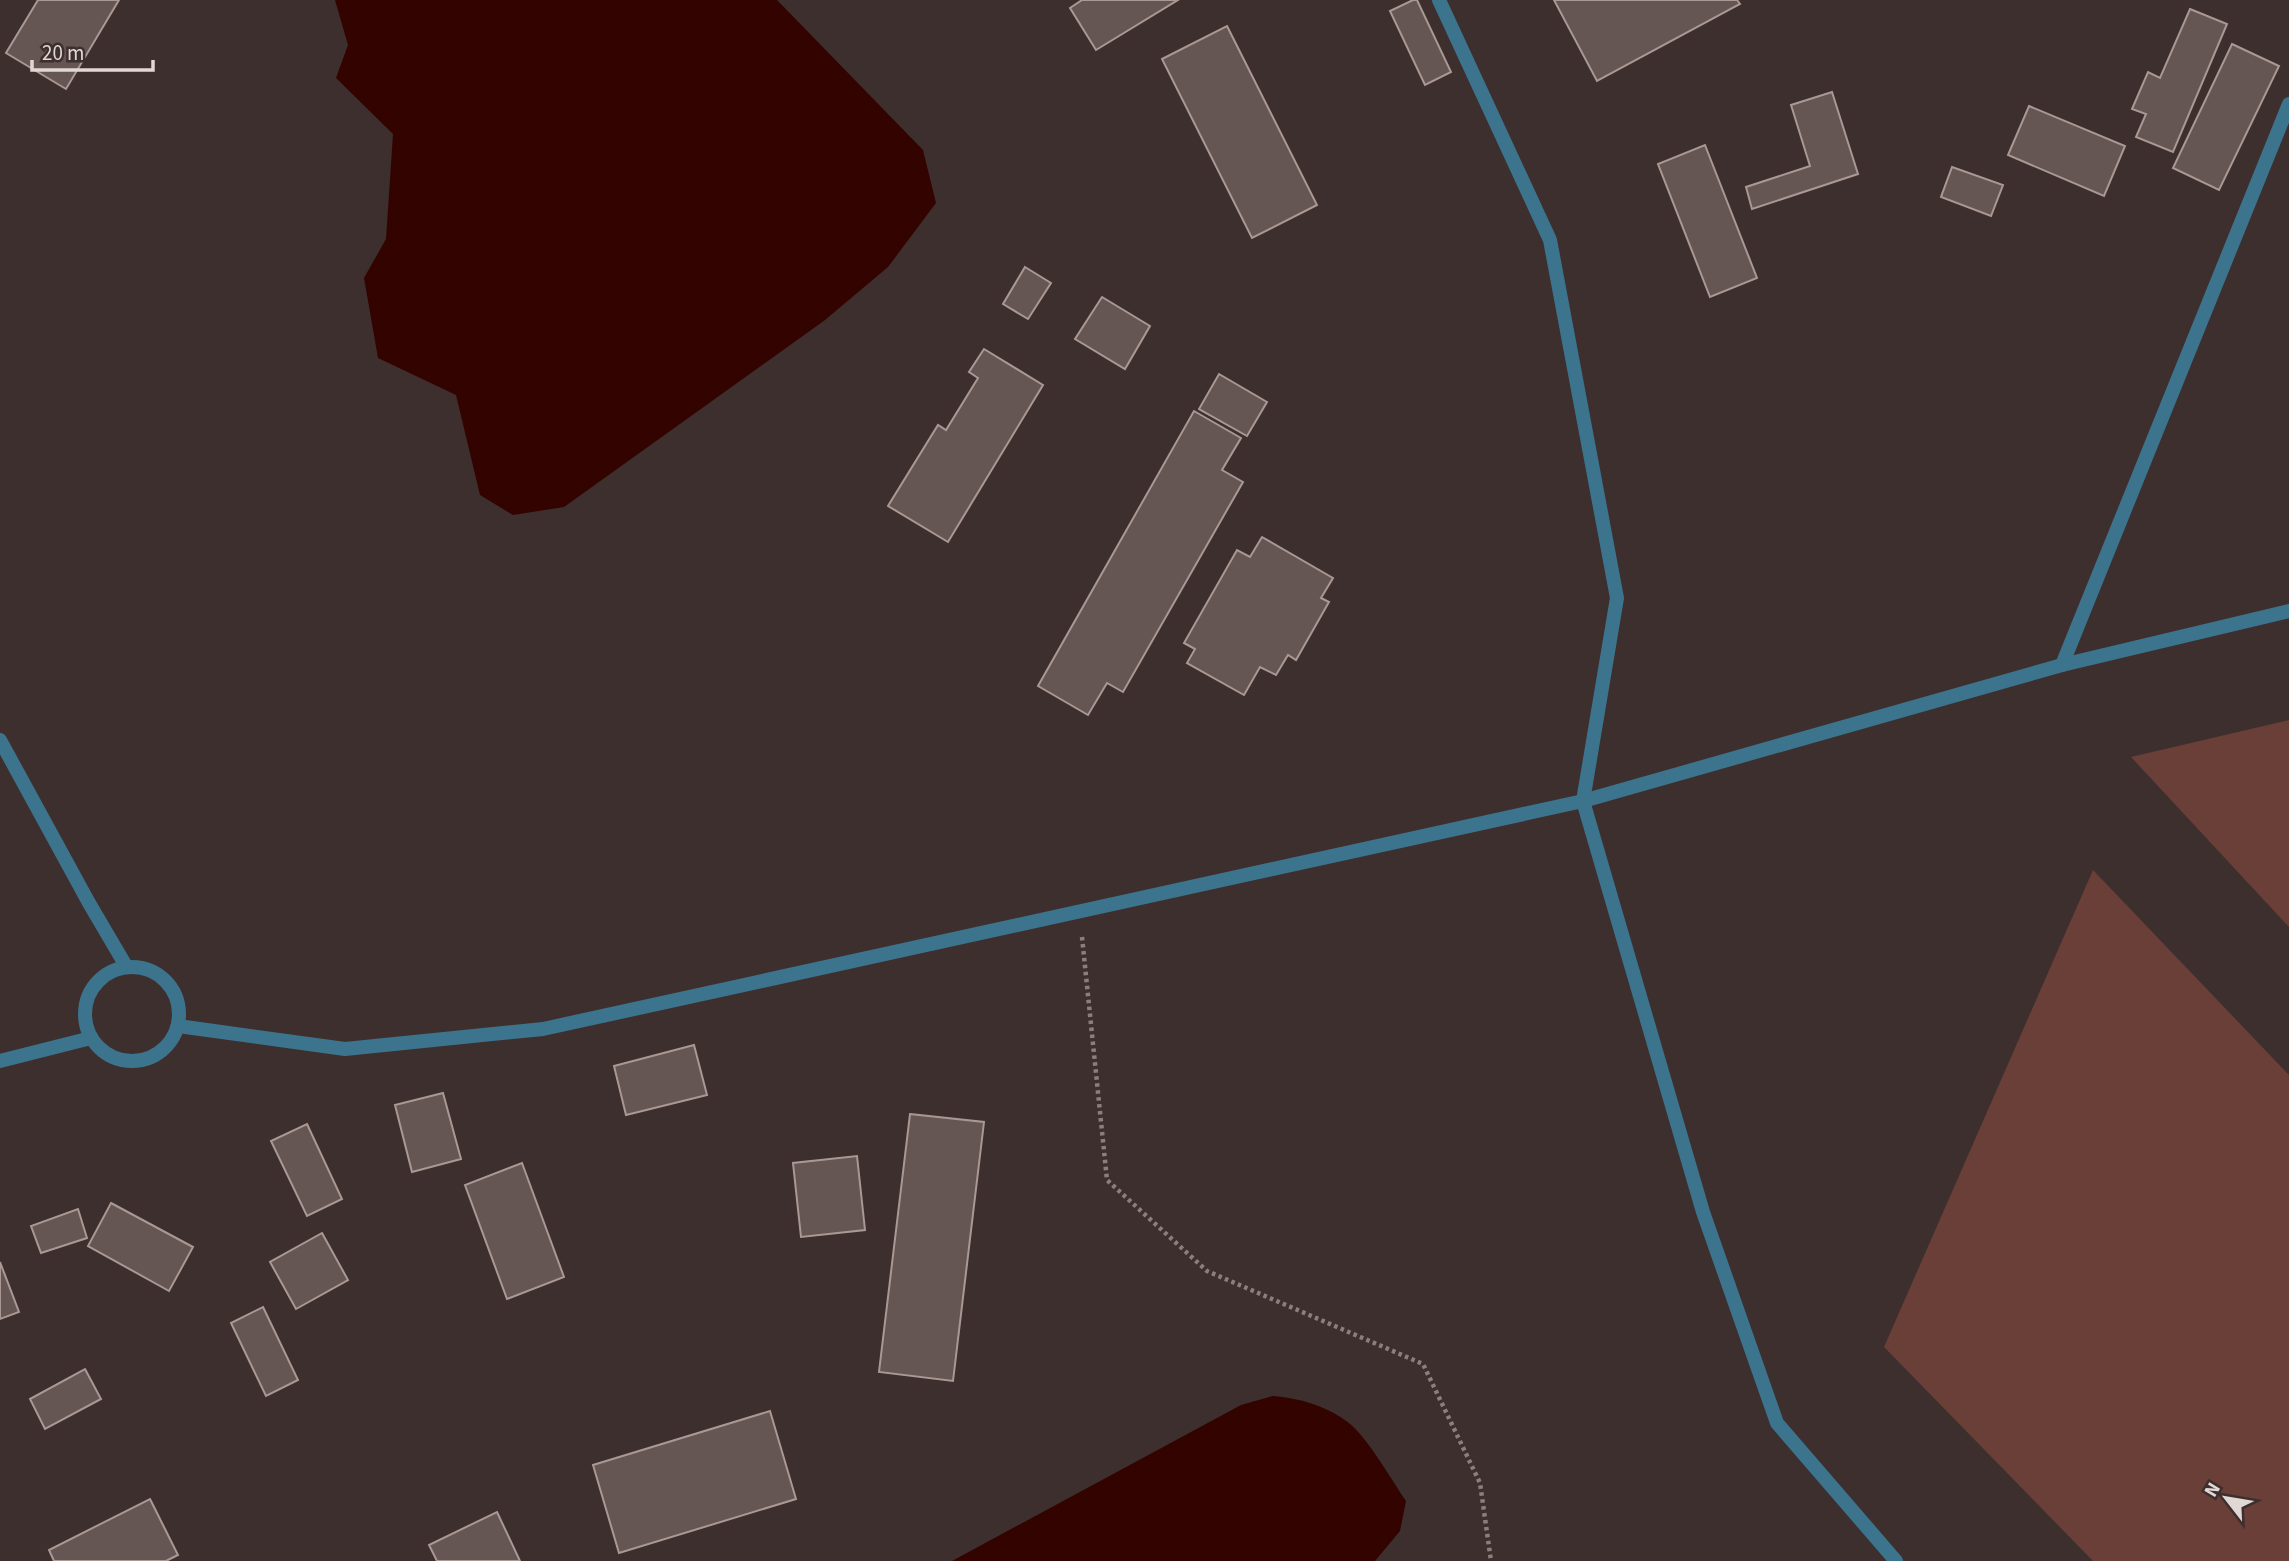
<svg xmlns="http://www.w3.org/2000/svg" width="2289" height="1561" font-family="'Source Sans 3',sans-serif">
<rect width="100%" height="100%" fill="#3d2f2d"/>
<g fill="#693f37">
<polygon points="2289,720 2289,927 2131,757"/>
<polygon points="2093,870 2289,1075 2289,1561 2093,1561 1884,1347"/>
</g>
<g fill="#330300">
<polygon points="335,0 777,0 923,150 936,203 888,267 825,320 564,507 513,515 480,495 456,395 378,358 364,278 386,239 393,134 336,78 348,45"/>
<path d="M1273,1396C1302,1398 1341,1410 1360,1434C1377,1454 1391,1479 1406,1501L1400,1531L1375,1561H952L1241,1405Z"/>
</g>
<g fill="#655653" stroke="#a99894" stroke-width="2">
<polygon points="38,0 119,0 66,89 6,53"/>
<polygon points="1082,0 1178,0 1096,50 1070,8"/>
<polygon points="1413,0 1417,0 1451,72 1425,85 1390,11"/>
<polygon points="1554,0 1737,0 1740,4 1597,81"/>
<polygon points="2190,9 2227,24 2173,152 2136,137 2146,114 2132,109 2148,72 2160,78"/>
<polygon points="1227,26 1317,205 1252,238 1162,59"/>
<polygon points="2232,44 2279,66 2219,190 2173,168"/>
<polygon points="1832,92 1858,174 1752,209 1746,187 1810,166 1791,105"/>
<polygon points="2029,106 2125,146 2104,196 2008,155"/>
<polygon points="1705,145 1757,278 1710,297 1658,164"/>
<polygon points="1952,167 2003,185 1991,216 1941,197"/>
<polygon points="1025,267 1051,283 1028,319 1003,304"/>
<polygon points="1102,297 1150,326 1125,369 1075,339"/>
<polygon points="984,349 1043,385 948,542 888,506 938,425 946,430 978,378 969,372"/>
<polygon points="1219,374 1267,402 1247,436 1199,409"/>
<polygon points="1194,411 1241,438 1222,470 1243,482 1123,692 1107,683 1088,715 1038,686"/>
<polygon points="1262,537 1333,578 1321,598 1329,602 1296,660 1288,655 1276,675 1260,667 1244,695 1187,663 1195,649 1184,643 1237,550 1250,557"/>
<polygon points="694,1045 707,1095 626,1115 614,1066"/>
<polygon points="443,1093 461,1159 412,1172 395,1105"/>
<polygon points="910,1114 984,1122 953,1381 879,1372"/>
<polygon points="307,1124 342,1199 307,1216 271,1141"/>
<polygon points="857,1156 865,1230 801,1237 793,1163"/>
<polygon points="522,1163 564,1277 507,1299 465,1185"/>
<polygon points="111,1203 193,1247 169,1291 88,1246"/>
<polygon points="78,1209 87,1238 41,1253 31,1226"/>
<polygon points="322,1233 348,1280 296,1309 270,1262"/>
<polygon points="0,1262 19,1312 0,1319"/>
<polygon points="263,1307 298,1380 266,1396 231,1323"/>
<polygon points="85,1369 101,1399 45,1429 30,1399"/>
<polygon points="770,1411 796,1499 619,1553 593,1465"/>
<polygon points="150,1499 178,1555 166,1561 54,1561 49,1550"/>
<polygon points="497,1512 520,1561 437,1561 429,1545"/>
</g>
<g fill="none" stroke-linecap="round" stroke-linejoin="round">
<polyline stroke="#8b7f7d" stroke-width="4.5" stroke-dasharray="3.5 3.5" stroke-linecap="butt" points="1082,937 1107,1180 1207,1271 1423,1364 1480,1483 1491,1561"/>
<polyline stroke="#3c748e" stroke-width="14" points="2062,665 2289,104"/>
<g stroke="#3c748e" stroke-width="14">
<polyline points="1439,0 1550,240 1617,598 1583,801 1703,1212 1777,1423 1896,1561"/>
<polyline points="0,740 89,903 126,966"/>
<circle cx="132" cy="1014" r="47"/>
<polyline points="178,1026 345,1049 543,1029 1583,801 2062,665 2289,611"/>
<polyline points="0,1061 91,1038"/>
</g>
</g>
<g transform="translate(2226 1498) rotate(301)" stroke="#3d2f2d" stroke-width="5" paint-order="stroke">
<path d="M0-5L12 26L0 18L-12 26Z" fill="#e1d8d6"/>
<text y="-10" font-size="19" font-weight="bold" text-anchor="middle" fill="#e1d8d6">N</text>
</g>
<path d="M32 60v10h121v-10" fill="none" stroke="#e1d8d6" stroke-width="3.5"/>
<text x="42" y="60" font-size="21" fill="#e1d8d6" stroke="#3d2f2d" stroke-width="5" paint-order="stroke">20 m</text>
</svg>
